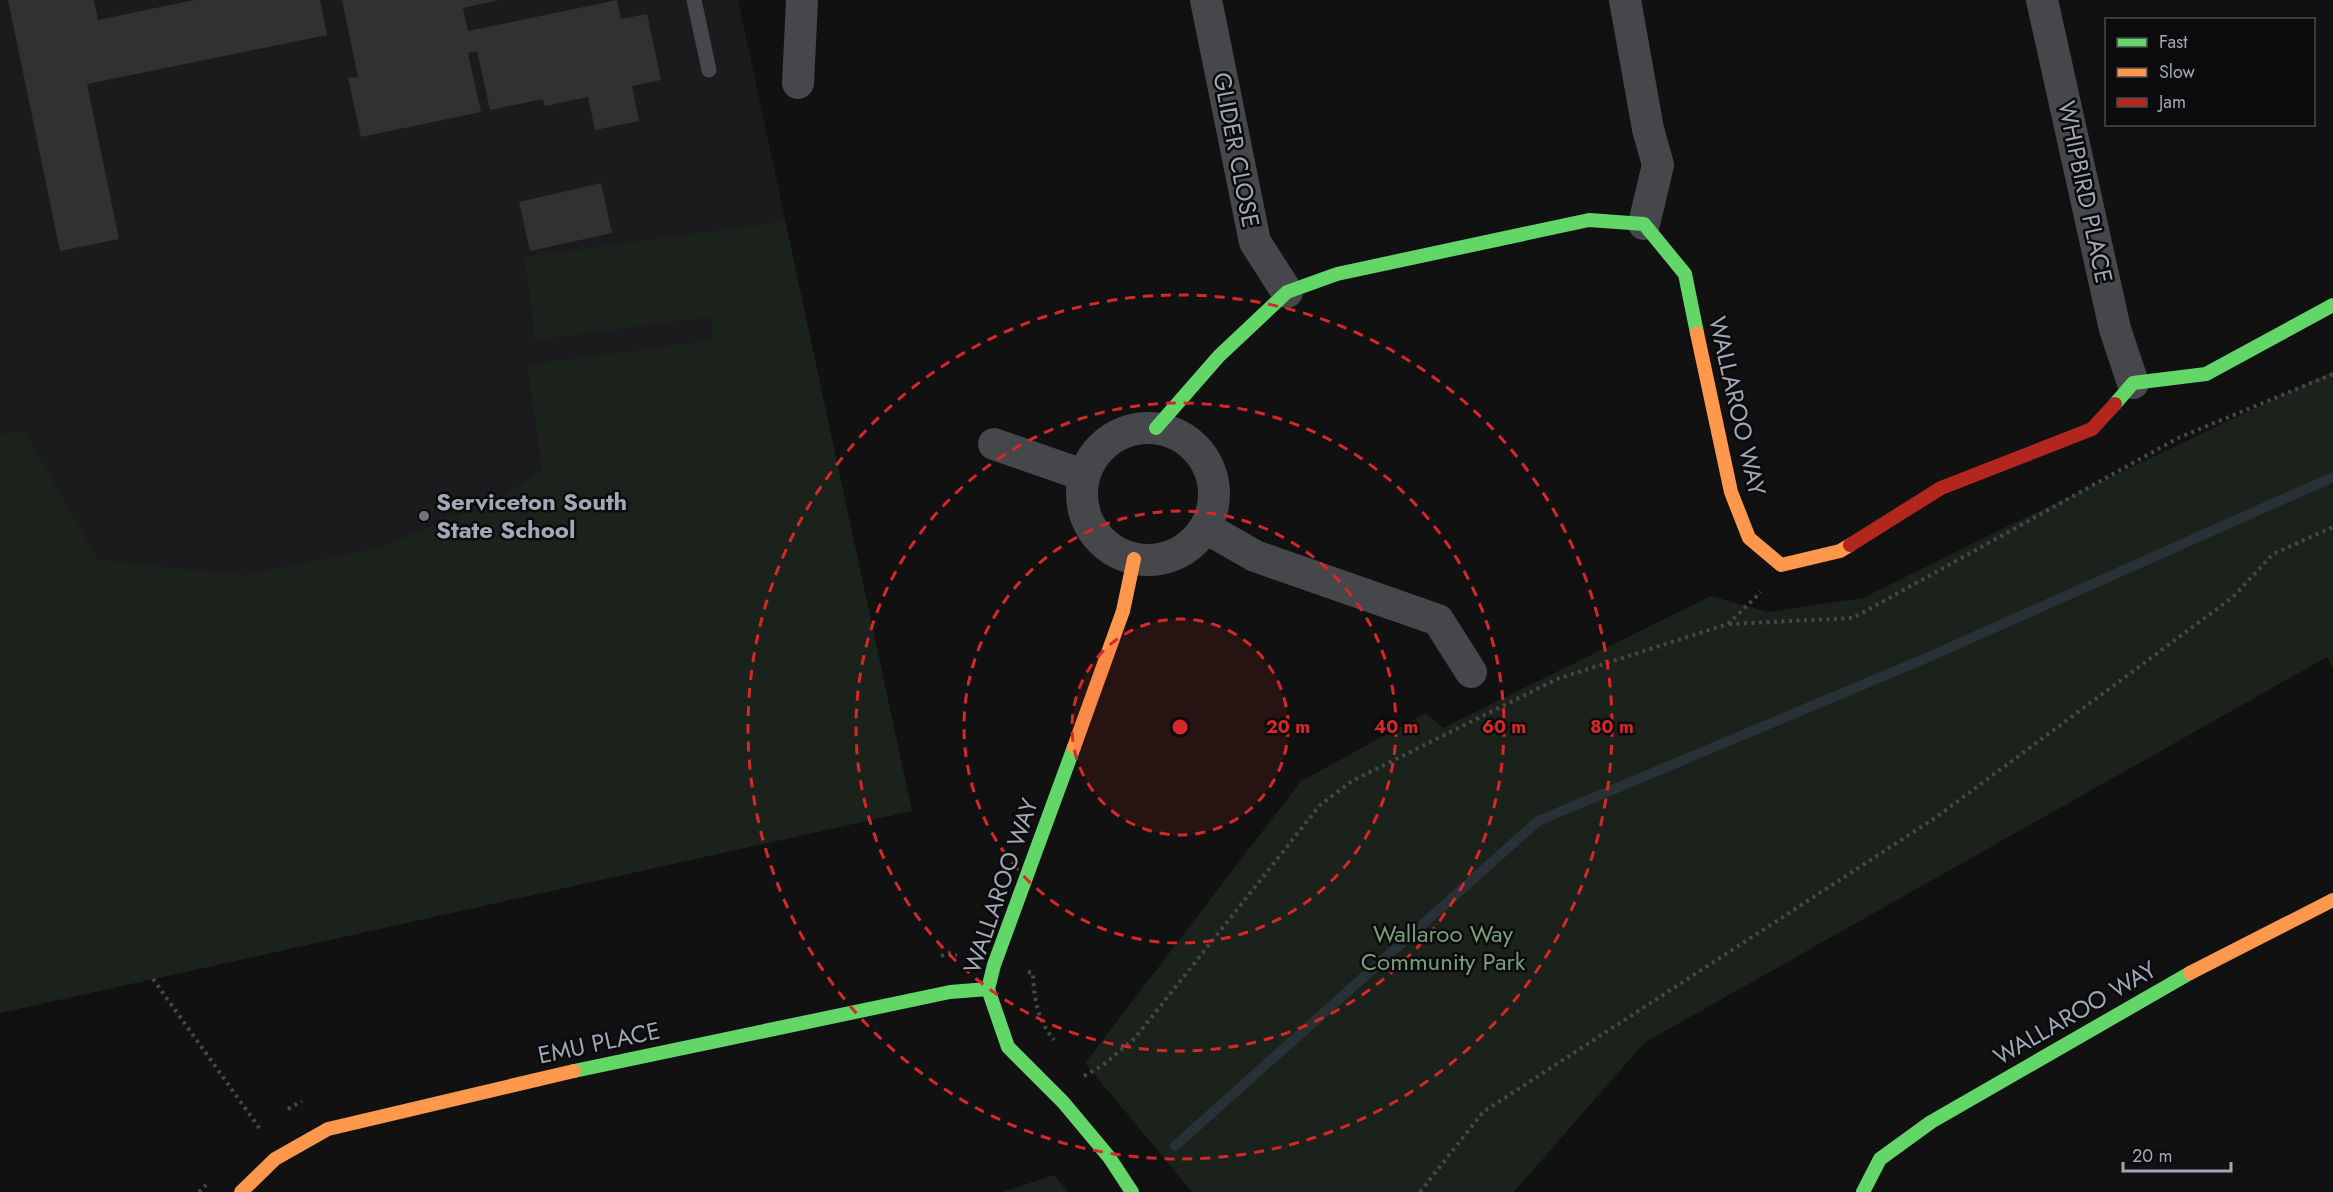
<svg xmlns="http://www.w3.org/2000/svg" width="2333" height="1192" font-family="Jost,sans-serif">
<rect width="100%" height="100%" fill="#111"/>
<polygon fill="#1b1b1d" points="0,0 738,0 912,811 0,1013"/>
<g fill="#1b211b">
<polygon points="785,221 912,811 0,1013 0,435 24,431 98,560 244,575 381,547 504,496 542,470 527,365 713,340 710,317 535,340 525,257"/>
<polygon points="2333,371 2333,668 2327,657 1644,1043 1514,1192 1192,1192 1085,1063 1301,781 1426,713 1443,728 1711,596 1768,612 1863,598 2010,525"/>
<polygon points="1054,1175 1068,1192 1002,1192"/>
</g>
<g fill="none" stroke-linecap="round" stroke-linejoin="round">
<polyline stroke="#283136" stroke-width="10" points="1175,1146 1538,821 1924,659 2333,477"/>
</g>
<g fill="#313133">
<polygon points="8,0 94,0 98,20 194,0 320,0 327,35 87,84 119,239 60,251"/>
<polygon points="342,0 499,0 463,8 468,31 617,0 621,19 647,14 661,80 632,86 639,121 595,130 588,97 545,106 543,99 490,110 477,51 468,53 481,112 361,137 348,78 358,77"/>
<polygon points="601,183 612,233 530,251 519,202"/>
</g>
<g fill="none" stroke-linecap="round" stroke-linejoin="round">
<g stroke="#47484c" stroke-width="4" stroke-dasharray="3 4.5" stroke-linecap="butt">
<polyline points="1729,624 1853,618 2178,438 2333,374"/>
<polyline points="941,956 949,953 957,955"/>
<path d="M1028,972L1033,973C1034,999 1037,1019 1054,1040"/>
<polyline points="153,979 260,1129"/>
<polyline points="1084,1076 1103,1065 1135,1038 1320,805 1352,781 1557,679 1728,624 1761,592"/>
<polyline points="288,1109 302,1101"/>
<polyline points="199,1192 206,1185"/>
<polyline points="1420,1192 1483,1112 1935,818 2233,597 2273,554 2333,527"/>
</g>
<polyline stroke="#45474a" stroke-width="15" points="694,0 709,70"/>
<g stroke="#45474a" stroke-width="32">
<polyline points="1206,0 1255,242 1287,292"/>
<polyline points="1625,0 1648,129 1658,165 1644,224"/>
<polyline points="2042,0 2115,329 2133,383"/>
<polyline points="798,83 802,0"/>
<circle cx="1148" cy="494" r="66"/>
<polyline points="994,444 1083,475"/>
<polyline points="1206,528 1255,556 1438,620 1471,672"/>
</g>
<g stroke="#63d668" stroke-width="14">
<polyline points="2115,404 2133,383 2206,374 2333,305"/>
<polyline points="1156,428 1219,356 1287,292 1337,274 1589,220 1644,224 1685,274 1697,333"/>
<polyline points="1074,747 994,965 988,989 1008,1047 1063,1102 1109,1157 1132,1192"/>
<polyline points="574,1071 950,992 988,989"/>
<polyline points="1863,1192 1880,1159 1931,1122 2190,973"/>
</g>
<g stroke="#ff974d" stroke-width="14">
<polyline points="1697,333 1731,492 1749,538 1781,565 1840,551 1850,545"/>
<polyline points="1074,747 1123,611 1134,559"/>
<polyline points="2190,973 2333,900"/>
<polyline points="241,1192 275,1159 328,1129 574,1071"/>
</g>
<polyline stroke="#b3261e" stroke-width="14" points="1850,545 1941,488 2092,429 2115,404"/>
</g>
<circle cx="1180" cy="727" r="108" fill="#d62828" fill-opacity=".12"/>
<g fill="none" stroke="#d62828" stroke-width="3" stroke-dasharray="10 8">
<circle cx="1180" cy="727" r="108"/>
<circle cx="1180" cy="727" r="216"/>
<circle cx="1180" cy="727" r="324"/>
<circle cx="1180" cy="727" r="432"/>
</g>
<circle fill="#6f737a" stroke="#0b0b0d" stroke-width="2" cx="424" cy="516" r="6"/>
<g text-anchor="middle" stroke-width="5" stroke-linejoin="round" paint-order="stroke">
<g font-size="24" fill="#a1a8b3" stroke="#0b0b0d">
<text transform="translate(1236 150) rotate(79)" y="8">GLIDER CLOSE</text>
<text transform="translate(2085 192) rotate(78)" y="8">WHIPBIRD PLACE</text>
<text transform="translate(1737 406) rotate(77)" y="8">WALLAROO WAY</text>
<text transform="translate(1001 886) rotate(-71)" y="8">WALLAROO WAY</text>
<text transform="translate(2075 1013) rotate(-30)" y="8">WALLAROO WAY</text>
<text transform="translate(599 1043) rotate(-12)" y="8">EMU PLACE</text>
</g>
<g font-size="24" font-weight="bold" fill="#a1a8b3" stroke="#0b0b0d" text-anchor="start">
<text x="436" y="510">Serviceton South<tspan x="436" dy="28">State School</tspan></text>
</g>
<g font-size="24" fill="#789e78" stroke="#0b0b0d">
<text x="1443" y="942">Wallaroo Way<tspan x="1443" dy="28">Community Park</tspan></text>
</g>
</g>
<circle cx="1180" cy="727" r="9" fill="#d62828" stroke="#0b0b0d" stroke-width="3"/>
<g font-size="18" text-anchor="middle" font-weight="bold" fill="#d62828" stroke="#0b0b0d" stroke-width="5" stroke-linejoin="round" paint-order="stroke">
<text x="1288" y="733">20 m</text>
<text x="1396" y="733">40 m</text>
<text x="1504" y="733">60 m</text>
<text x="1612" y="733">80 m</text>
</g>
<rect x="2105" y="18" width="210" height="108" fill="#0b0b0d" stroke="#474a4f" stroke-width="1.5"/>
<rect x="2117" y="38" width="30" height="9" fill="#63d668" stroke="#474a4f" stroke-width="1.5"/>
<text x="2159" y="48" font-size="18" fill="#a1a8b3">Fast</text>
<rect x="2117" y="68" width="30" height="9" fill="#ff974d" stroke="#474a4f" stroke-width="1.5"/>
<text x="2159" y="78" font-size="18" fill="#a1a8b3">Slow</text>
<rect x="2117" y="98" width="30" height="9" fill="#b3261e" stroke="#474a4f" stroke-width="1.5"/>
<text x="2159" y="108" font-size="18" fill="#a1a8b3">Jam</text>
<path d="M2123 1162v9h108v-9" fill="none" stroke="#a1a8b3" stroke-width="3"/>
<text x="2132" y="1162" font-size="18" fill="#a1a8b3" stroke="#0b0b0d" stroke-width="4.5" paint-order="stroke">20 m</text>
</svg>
